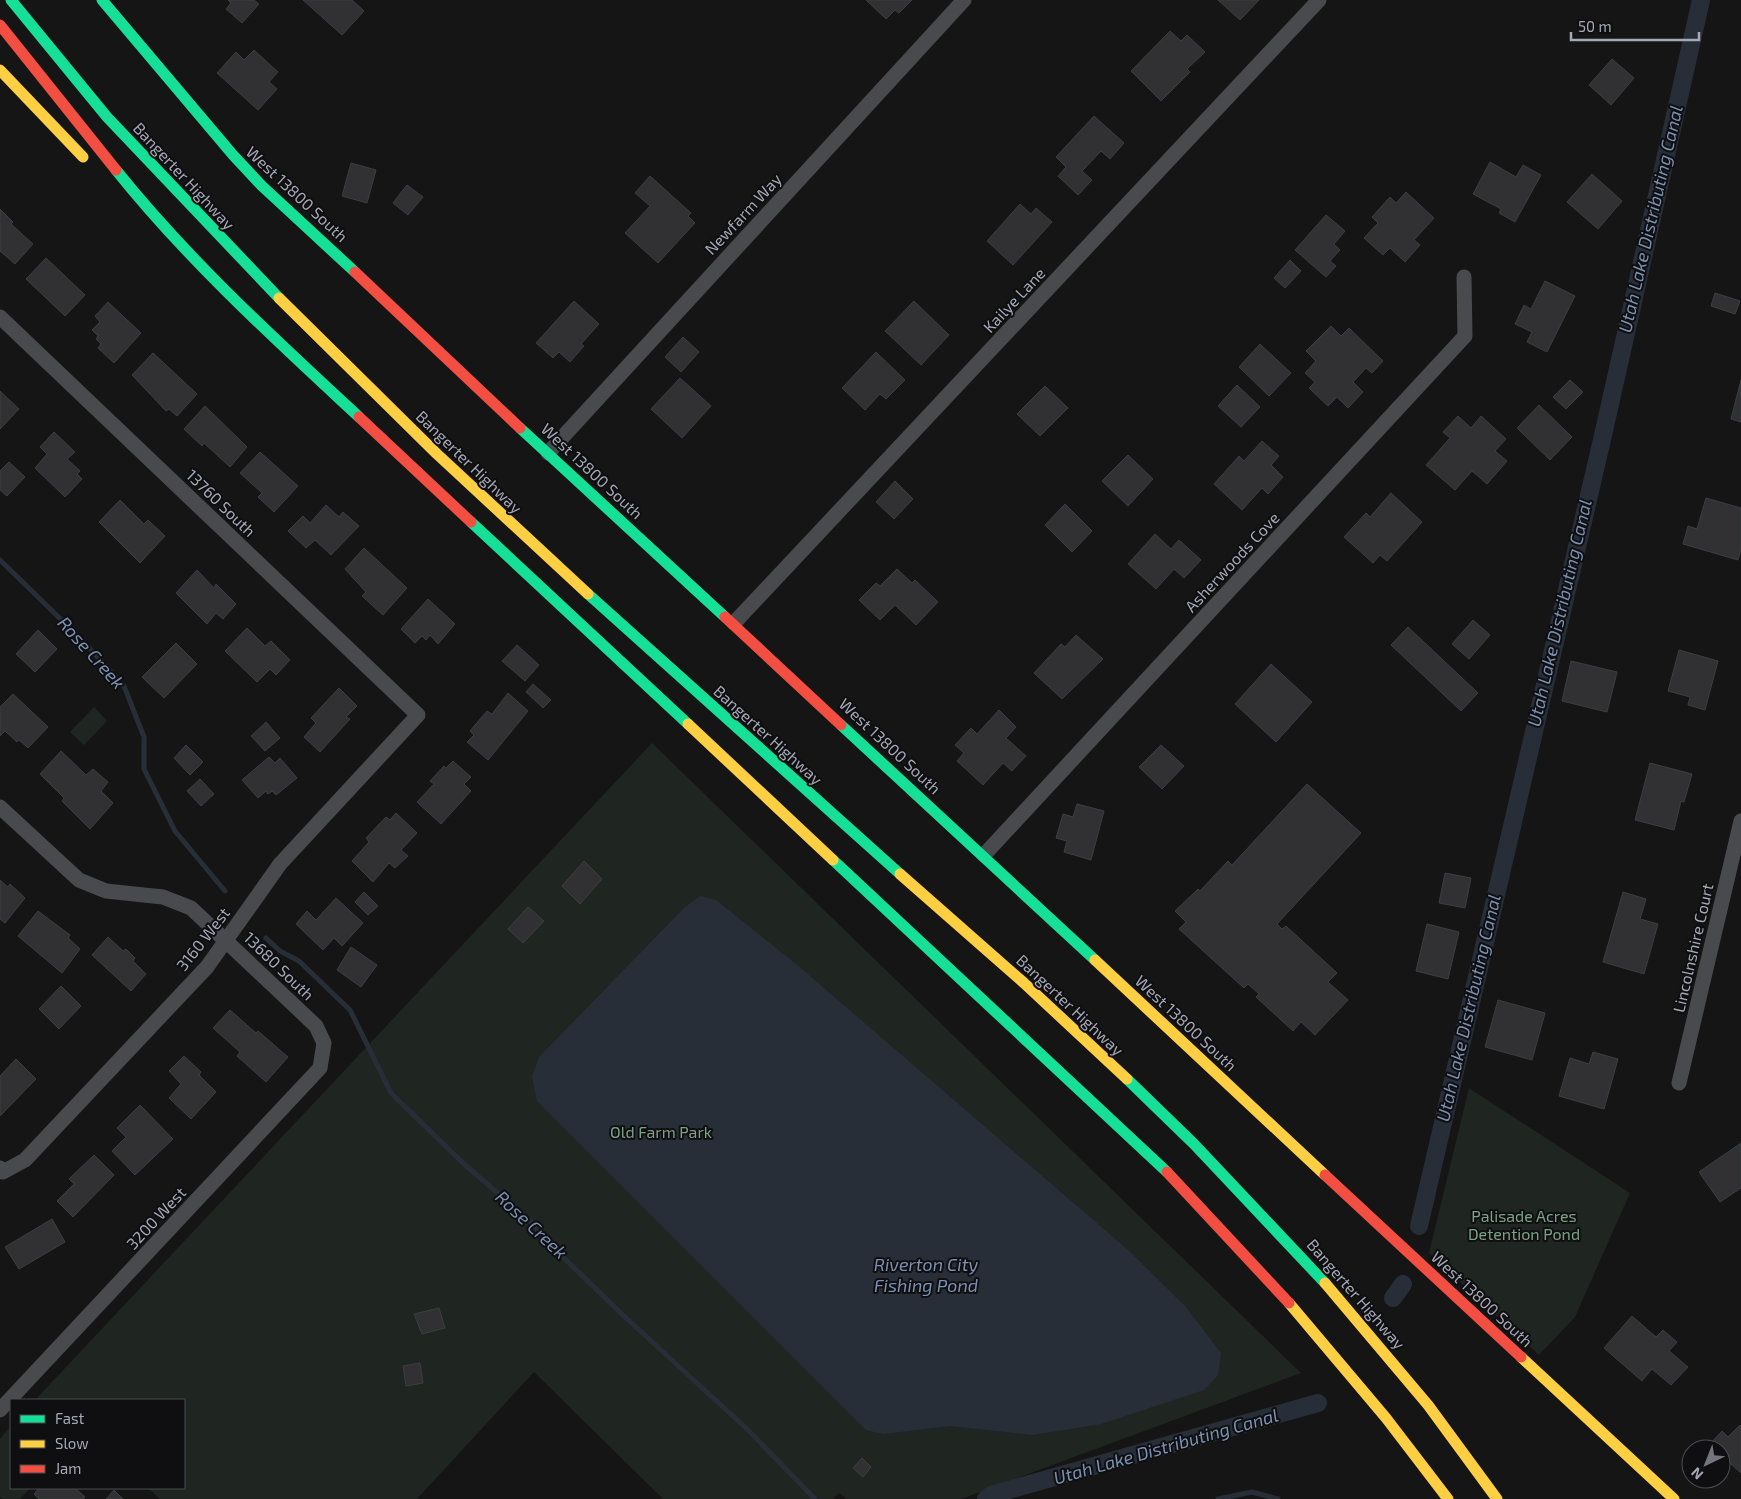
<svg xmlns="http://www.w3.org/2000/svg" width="1741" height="1499" font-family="'Exo 2',sans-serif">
<rect width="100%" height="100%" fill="#151515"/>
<g fill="#1f2520">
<polygon points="94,707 107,721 84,745 70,732"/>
<polygon points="652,743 1301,1373 961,1499 846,1499 839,1493 833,1499 663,1499 534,1372 417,1499 160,1499 148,1488 184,1488 184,1400 35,1400"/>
<polygon points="1469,1088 1630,1193 1575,1317 1539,1355 1429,1253"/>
<polygon points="11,1426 11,1488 30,1488 20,1499 3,1499 0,1497 0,1439"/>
</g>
<polygon fill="#282e37" points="700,896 716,900 796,964 1127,1249 1186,1307 1221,1353 1218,1375 1204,1390 1101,1424 1033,1435 950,1426 883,1434 866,1430 537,1101 532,1076 539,1057 684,908"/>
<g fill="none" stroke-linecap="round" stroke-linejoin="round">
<g stroke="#282e37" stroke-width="5">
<polyline points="0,560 81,639 124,686 144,737 144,769 175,831 225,891"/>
<polyline points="266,938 280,951 299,961 350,1010 391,1093 464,1164 530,1221 566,1260 625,1317 747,1429 815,1499"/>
<polyline points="1218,1499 1252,1492 1278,1499"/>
</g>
<g stroke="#282e37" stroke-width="18">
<polyline points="1419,1226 1601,444 1701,0"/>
<polyline points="1393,1298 1403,1284"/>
<polyline points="986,1499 991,1495 1318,1403"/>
</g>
</g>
<g fill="#313133" stroke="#3d3e41">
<polygon points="228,0 254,0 259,4 242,23 226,9 231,3"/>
<polygon points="303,0 352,0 364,11 342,35"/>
<polygon points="866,0 912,0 899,13 895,10 886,19"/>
<polygon points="1218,0 1259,0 1240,20"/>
<polygon points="1170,31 1181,41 1187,35 1205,52 1187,69 1190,72 1161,101 1131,71"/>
<polygon points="254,50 278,72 269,82 277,89 258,110 217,73 236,52 244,60"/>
<polygon points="1612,59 1634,78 1611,105 1589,85"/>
<polygon points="1094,116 1124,143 1110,159 1101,151 1082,171 1092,180 1078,195 1058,176 1066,167 1056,157"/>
<polygon points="1490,162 1516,177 1523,165 1541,175 1515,222 1499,213 1501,209 1473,194"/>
<polygon points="351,163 376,170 367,203 342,196"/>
<polygon points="1592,174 1622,201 1598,229 1567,202"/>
<polygon points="650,176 691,213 688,216 695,223 658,263 625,233 650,206 635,193"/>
<polygon points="407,185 423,197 408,215 393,203"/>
<polygon points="1406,192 1434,218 1414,240 1420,245 1405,262 1390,248 1383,255 1364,238 1378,223 1372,217 1390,197 1396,203"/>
<polygon points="1020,204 1031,214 1036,208 1052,222 1013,265 987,241"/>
<polygon points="0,209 13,222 11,224 33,244 15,264 0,251"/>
<polygon points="1326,215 1345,231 1334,244 1340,250 1330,261 1336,266 1326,277 1295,250"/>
<polygon points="46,258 85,295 65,316 26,279"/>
<polygon points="1290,260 1301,271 1285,288 1274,278"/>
<polygon points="1545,281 1575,296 1547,352 1527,342 1532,332 1515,324 1524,305 1531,309"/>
<polygon points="1715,293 1740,301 1735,314 1711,306"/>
<polygon points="574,301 599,324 581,344 584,346 570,362 559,352 553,358 536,343"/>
<polygon points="914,301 949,335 921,365 885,331"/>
<polygon points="108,302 141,333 114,363 98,348 101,344 96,339 98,336 92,330 100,322 95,316"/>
<polygon points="1331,326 1341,336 1349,328 1383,361 1372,373 1366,368 1353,382 1363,392 1348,408 1337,397 1328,406 1309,388 1315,382 1305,373 1316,361 1306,351"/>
<polygon points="683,337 699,352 681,372 665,357"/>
<polygon points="1260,344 1291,373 1269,396 1239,367"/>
<polygon points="876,352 905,380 886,399 880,394 865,410 842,388"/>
<polygon points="153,353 197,394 177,416 169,409 166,411 132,375"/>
<polygon points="680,378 711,406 682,438 651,409"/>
<polygon points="1570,380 1583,392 1566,409 1553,397"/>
<polygon points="1741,380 1741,422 1731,419"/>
<polygon points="1237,385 1260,407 1241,427 1218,406"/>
<polygon points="1045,386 1068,408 1040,436 1017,414"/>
<polygon points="0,391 19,409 0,429"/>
<polygon points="1539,405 1572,437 1550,460 1517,428"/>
<polygon points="205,406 247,447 230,467 204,443 202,446 184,429"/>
<polygon points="1458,416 1471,428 1481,416 1506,439 1495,451 1507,461 1487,484 1472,471 1455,490 1426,465 1450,438 1443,432"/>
<polygon points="54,432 75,452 67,459 80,471 77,474 82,479 65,497 35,468 47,454 40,447"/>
<polygon points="1262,441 1279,456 1271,465 1283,477 1268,494 1262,488 1242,510 1214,484 1239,456 1244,461"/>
<polygon points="260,452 298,486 274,512 258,497 262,493 240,473"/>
<polygon points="1128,455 1153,479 1128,506 1102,481"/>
<polygon points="9,462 25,477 7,496 0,490 0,471"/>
<polygon points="895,481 913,499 894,519 876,502"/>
<polygon points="1391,493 1422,522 1387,561 1380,555 1373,563 1344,537 1366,513 1370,517"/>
<polygon points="1706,498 1741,508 1741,549 1738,560 1683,544 1688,526 1697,529"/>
<polygon points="120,500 144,524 148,520 165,536 140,563 99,522"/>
<polygon points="1065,504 1092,531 1072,552 1045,525"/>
<polygon points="326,505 339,517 343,512 359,526 331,555 315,540 306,548 288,531 303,516 310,523"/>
<polygon points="1155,534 1171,549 1179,540 1201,560 1184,578 1174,569 1156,589 1128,564"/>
<polygon points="364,548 407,588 383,615 362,596 366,592 345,569"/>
<polygon points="897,569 912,583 915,580 938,602 916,625 895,605 880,620 859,600 876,583 880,586"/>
<polygon points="197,570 214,588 216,584 236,604 223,619 216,613 207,624 176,593"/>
<polygon points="428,599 455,624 438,644 430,635 426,640 422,636 415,643 401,629"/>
<polygon points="1473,620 1490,635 1469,659 1452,644"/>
<polygon points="1408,627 1478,693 1461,711 1391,645"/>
<polygon points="247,628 265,646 271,641 290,660 276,675 270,669 257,682 225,651"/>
<polygon points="38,630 57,649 35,672 16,654"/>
<polygon points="1076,635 1103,659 1062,699 1034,673 1061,644 1065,647"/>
<polygon points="176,643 197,664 164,698 142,677"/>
<polygon points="517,645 539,665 525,681 502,661"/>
<polygon points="1679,650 1718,661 1705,710 1688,705 1690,697 1668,691"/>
<polygon points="1571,661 1617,672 1607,712 1562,701"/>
<polygon points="1271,664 1312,702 1276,742 1235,704"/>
<polygon points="533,684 551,700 543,708 526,692"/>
<polygon points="339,688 357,706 346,717 350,719 320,752 304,737 316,723 311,718"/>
<polygon points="508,693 528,711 488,760 467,742 474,735 470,731 487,711 492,714"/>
<polygon points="13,694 48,727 28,748 19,740 17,742 5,731 0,736 0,707"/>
<polygon points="999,710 1016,727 1006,738 1026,756 1012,771 1003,763 983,785 957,761 964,753 955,745 971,728 977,734"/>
<polygon points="266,722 280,738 265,751 251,736"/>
<polygon points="186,745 203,762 190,775 174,758"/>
<polygon points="1161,745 1184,766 1162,789 1139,767"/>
<polygon points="61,751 86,775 93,769 108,782 101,791 113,803 90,829 62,801 64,798 40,774"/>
<polygon points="269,757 275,763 280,758 297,778 276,795 272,791 268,794 266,791 258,798 242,780"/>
<polygon points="453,761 471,777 464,784 471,791 441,824 417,802 434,784 430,781 444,766 446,768"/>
<polygon points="1650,763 1692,774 1684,802 1681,801 1674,830 1635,820"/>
<polygon points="200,779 214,794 201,806 187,791"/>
<polygon points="1307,784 1361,833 1277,924 1282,929 1286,926 1337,973 1328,982 1348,1000 1315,1035 1301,1022 1293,1031 1256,997 1259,994 1248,984 1244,988 1179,929 1186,922 1175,911 1198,889 1200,891 1228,861 1232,865"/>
<polygon points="1077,804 1104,811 1091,860 1064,852 1067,841 1056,838 1063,814 1073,817"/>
<polygon points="396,813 417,833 401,850 408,856 395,868 389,863 373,882 352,861 369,842 366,838 386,817 390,820"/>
<polygon points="584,861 602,879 580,904 562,886"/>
<polygon points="1445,873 1471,878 1465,908 1439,903"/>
<polygon points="0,880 8,887 10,884 25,898 5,923 0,919"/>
<polygon points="364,892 378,906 368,915 355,902"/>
<polygon points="1623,892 1646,899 1640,919 1658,924 1644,974 1603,962"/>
<polygon points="336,898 363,923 342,946 334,938 323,950 296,924 307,911 316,920"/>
<polygon points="528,907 544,921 523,943 508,929"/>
<polygon points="38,911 70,935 68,938 80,949 62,973 18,936"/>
<polygon points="1427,924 1459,932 1448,979 1416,971"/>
<polygon points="108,937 123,951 126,949 135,958 133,961 146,974 131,991 92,955"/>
<polygon points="351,947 377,965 361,987 337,970"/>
<polygon points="61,986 81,1006 59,1029 39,1009"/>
<polygon points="1498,1000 1545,1013 1532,1060 1485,1047"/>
<polygon points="230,1010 256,1033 258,1031 288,1057 266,1082 237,1056 240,1052 213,1028"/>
<polygon points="1593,1052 1618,1059 1604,1109 1559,1096 1570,1058 1589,1064"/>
<polygon points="184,1056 201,1072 199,1075 216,1092 191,1119 169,1098 181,1084 169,1071"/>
<polygon points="16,1059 36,1079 0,1116 0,1076"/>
<polygon points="140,1105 173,1139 135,1175 112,1151 126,1137 117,1128"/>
<polygon points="1741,1143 1741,1188 1720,1202 1699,1172"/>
<polygon points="94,1155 114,1175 73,1217 57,1201 74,1184 69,1179"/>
<polygon points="52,1219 65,1242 19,1269 5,1247"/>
<polygon points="439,1308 445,1328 422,1334 414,1314"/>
<polygon points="1632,1316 1656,1337 1663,1330 1677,1342 1669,1351 1688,1367 1671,1385 1652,1369 1642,1381 1604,1348"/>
<polygon points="420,1363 423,1383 406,1386 403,1366"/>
<polygon points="1740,1425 1741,1427 1741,1473 1721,1455 1721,1449 1715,1449 1710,1444 1722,1431 1728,1437"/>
<polygon points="862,1458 871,1467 863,1477 853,1468"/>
<polygon points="39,1488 75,1488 85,1497 83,1499 39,1499 34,1494"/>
<polygon points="114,1490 123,1499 106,1499"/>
</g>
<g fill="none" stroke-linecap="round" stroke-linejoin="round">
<g stroke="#494a4e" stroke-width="15">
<polyline points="0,317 418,715 280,864 207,967 25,1160 3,1172 0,1168"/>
<polyline points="548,453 964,0"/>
<polyline points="734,623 1319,0"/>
<polyline points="0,807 79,880 106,891 163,897 191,908 316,1026 324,1043 320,1068 0,1410"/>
<polyline points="984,855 1465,336 1464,277"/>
<polyline points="1679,1083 1741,821"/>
</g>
<g stroke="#16e098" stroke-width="11">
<polyline points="11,0 107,117 279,298"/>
<polyline points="102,0 233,155 262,186 355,272"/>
<path d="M116,170C188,260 275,339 359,417"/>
<polyline points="520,428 725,617"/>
<polyline points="471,522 688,724"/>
<polyline points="588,594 900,874"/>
<polyline points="841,725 1095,960"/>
<polyline points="833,860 1167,1172"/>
<polyline points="1127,1079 1194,1144 1325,1283"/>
</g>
<g stroke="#ffcf43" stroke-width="11">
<polyline points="0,70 83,157"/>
<polyline points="279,298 437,454 588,594"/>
<polyline points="688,724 833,860"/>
<polyline points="900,874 1024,983 1127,1079"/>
<polyline points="1095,960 1325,1175"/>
<polyline points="1325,1283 1428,1405 1497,1499"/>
<polyline points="1289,1303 1386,1418 1448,1499"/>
<polyline points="1521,1357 1674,1499"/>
</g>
<g stroke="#f24e42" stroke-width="11">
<polyline points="0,25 116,170"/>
<polyline points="355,272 520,428"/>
<polyline points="359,417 471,522"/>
<polyline points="725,617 841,725"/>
<polyline points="1167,1172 1289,1303"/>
<polyline points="1325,1175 1521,1357"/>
</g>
</g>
<g text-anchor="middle" stroke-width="4" stroke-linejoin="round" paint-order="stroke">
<g font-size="16" fill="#a5a8b6" stroke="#0f0f11">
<text transform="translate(184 176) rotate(47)" y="6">Bangerter Highway</text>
<text transform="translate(297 194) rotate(43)" y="6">West 13800 South</text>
<text transform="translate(743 214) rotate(-47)" y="6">Newfarm Way</text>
<text transform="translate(1014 300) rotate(-47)" y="6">Kailye Lane</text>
<text transform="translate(469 462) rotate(44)" y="6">Bangerter Highway</text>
<text transform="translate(592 471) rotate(43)" y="6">West 13800 South</text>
<text transform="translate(221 503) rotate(44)" y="6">13760 South</text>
<text transform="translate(1232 562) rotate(-47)" y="6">Asherwoods Cove</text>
<text transform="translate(768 735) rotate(42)" y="6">Bangerter Highway</text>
<text transform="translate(890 746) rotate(43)" y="6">West 13800 South</text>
<text transform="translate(203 939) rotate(-52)" y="6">3160 West</text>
<text transform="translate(1693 948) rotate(-77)" y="6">Lincolnshire Court</text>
<text transform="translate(279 966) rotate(44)" y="6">13680 South</text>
<text transform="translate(1070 1005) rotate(43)" y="6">Bangerter Highway</text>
<text transform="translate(1186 1023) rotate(43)" y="6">West 13800 South</text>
<text transform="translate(156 1218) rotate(-47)" y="6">3200 West</text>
<text transform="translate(1356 1294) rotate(49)" y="6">Bangerter Highway</text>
<text transform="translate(1482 1299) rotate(43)" y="6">West 13800 South</text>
</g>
<g font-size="16" fill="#7ba284" stroke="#0f0f11">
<text x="661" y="1138">Old Farm Park</text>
<text x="1524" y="1222">Palisade Acres<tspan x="1524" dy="18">Detention Pond</tspan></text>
</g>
<g font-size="18" font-style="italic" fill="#7b90b2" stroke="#0f0f11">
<text transform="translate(1651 219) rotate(-77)" y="6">Utah Lake Distributing Canal</text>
<text transform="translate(1560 613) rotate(-77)" y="6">Utah Lake Distributing Canal</text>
<text transform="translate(91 653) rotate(48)" y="6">Rose Creek</text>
<text transform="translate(1469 1008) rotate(-77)" y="6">Utah Lake Distributing Canal</text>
<text transform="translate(531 1225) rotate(43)" y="6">Rose Creek</text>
<text x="926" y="1271">Riverton City<tspan x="926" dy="21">Fishing Pond</tspan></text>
<text transform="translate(1166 1447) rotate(-16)" y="6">Utah Lake Distributing Canal</text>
</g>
</g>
<rect x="10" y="1399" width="175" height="90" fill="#0f0f11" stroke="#4b4c53"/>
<rect x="20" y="1415" width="25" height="8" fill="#16e098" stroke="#4b4c53"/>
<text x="55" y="1424" font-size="15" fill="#a5a8b6">Fast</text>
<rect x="20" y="1440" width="25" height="8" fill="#ffcf43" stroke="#4b4c53"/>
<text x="55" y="1449" font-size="15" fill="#a5a8b6">Slow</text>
<rect x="20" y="1465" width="25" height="8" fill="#f24e42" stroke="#4b4c53"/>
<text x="55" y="1474" font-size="15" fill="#a5a8b6">Jam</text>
<g transform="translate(1706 1464) rotate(223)"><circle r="24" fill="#0f0f11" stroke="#4b4c53"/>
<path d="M0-4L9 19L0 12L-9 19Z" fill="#73757e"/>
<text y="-8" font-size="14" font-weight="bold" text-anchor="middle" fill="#a5a8b6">N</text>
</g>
<path d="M1571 32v8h128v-8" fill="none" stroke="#a5a8b6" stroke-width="2.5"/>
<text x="1578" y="32" font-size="15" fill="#a5a8b6" stroke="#0f0f11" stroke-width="4" paint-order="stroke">50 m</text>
</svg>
